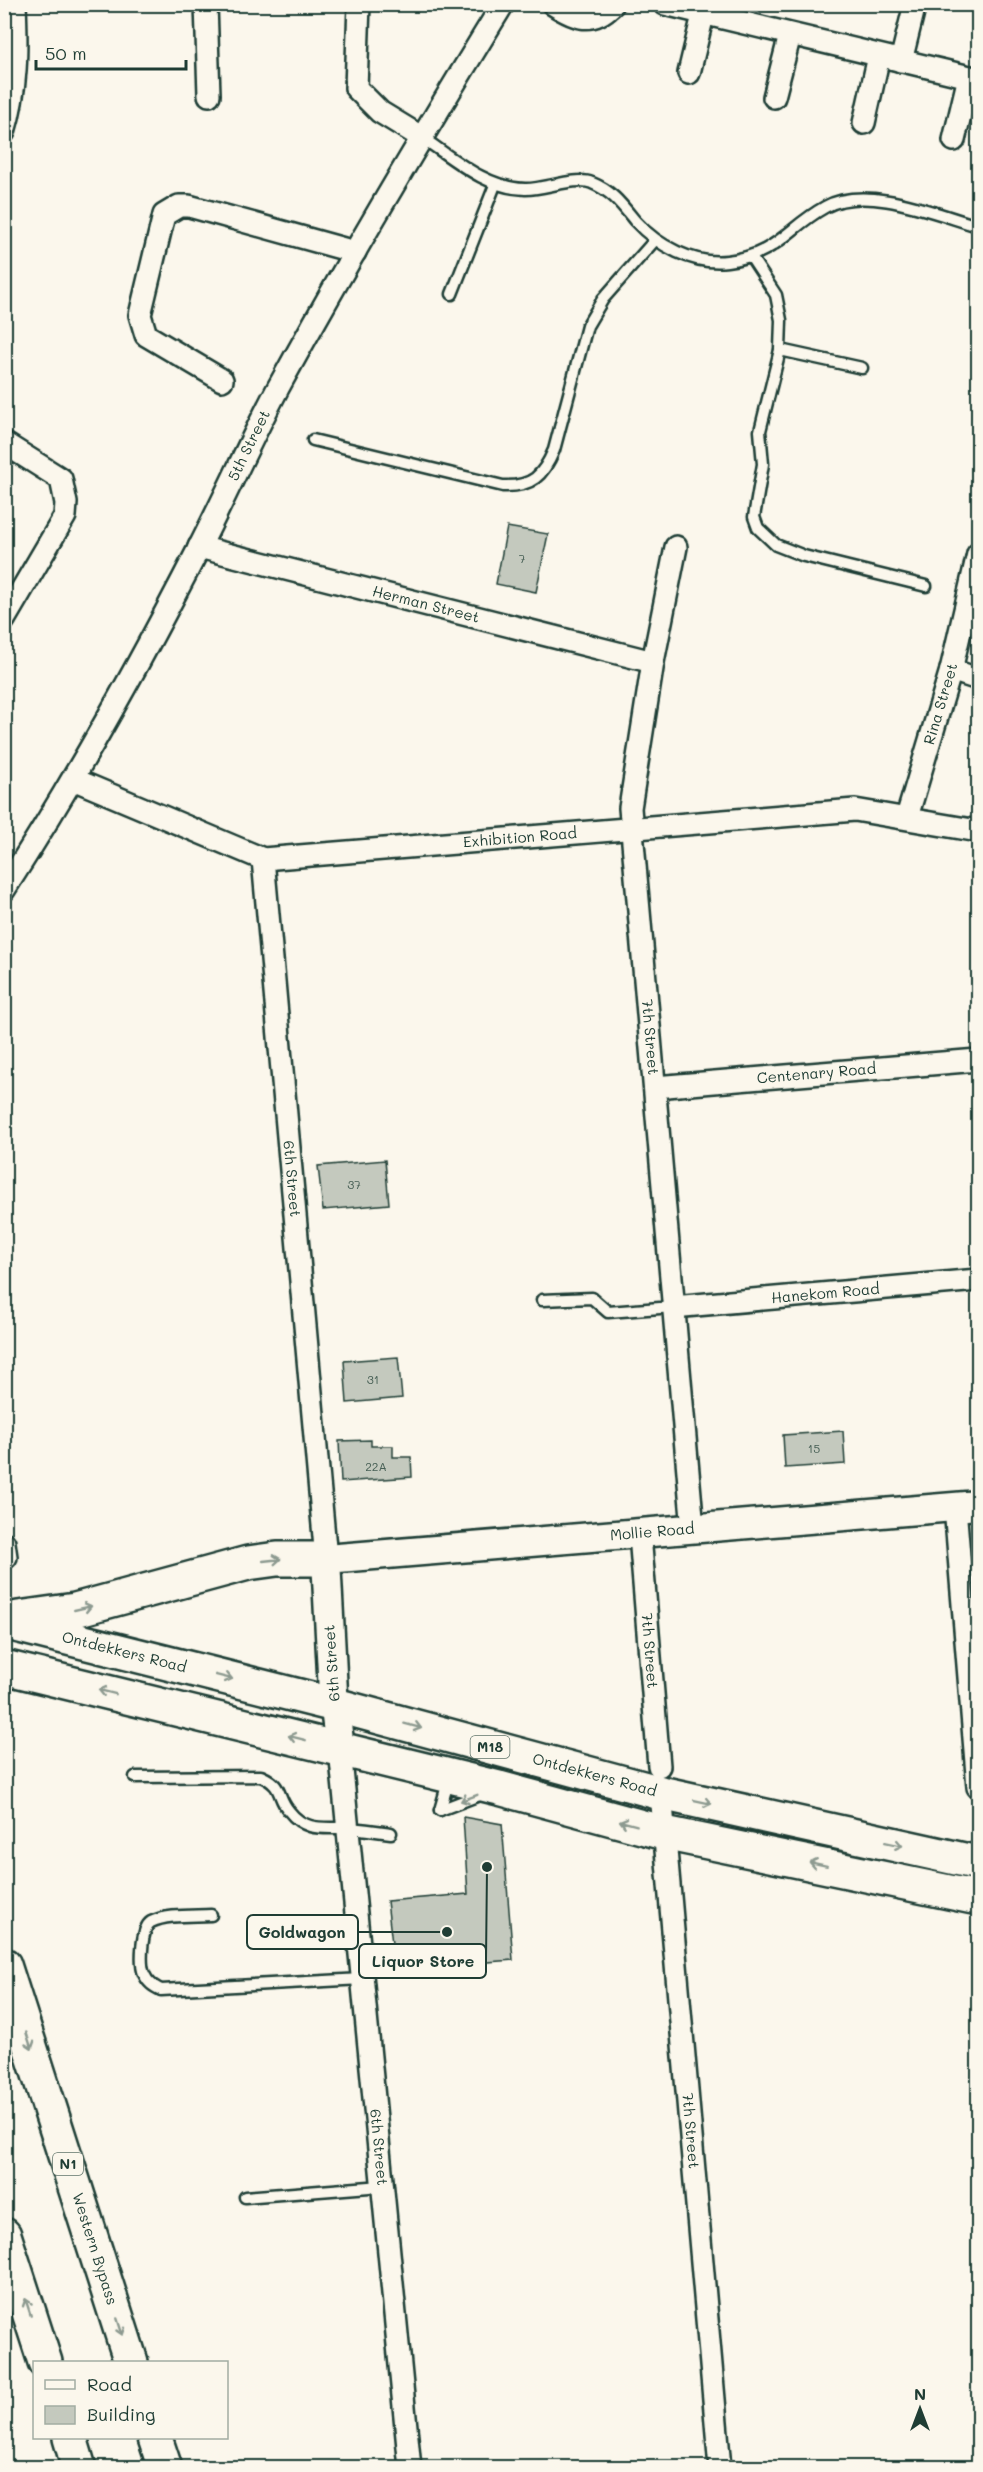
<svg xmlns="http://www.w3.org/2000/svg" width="983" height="2472" font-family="Mali,sans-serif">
<rect width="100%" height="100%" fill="#fbf7ec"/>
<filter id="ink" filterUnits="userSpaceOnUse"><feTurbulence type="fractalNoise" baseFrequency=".0167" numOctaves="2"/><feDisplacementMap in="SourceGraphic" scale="12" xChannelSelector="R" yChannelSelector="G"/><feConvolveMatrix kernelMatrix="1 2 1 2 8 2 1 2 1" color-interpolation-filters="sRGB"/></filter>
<g filter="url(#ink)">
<g fill="#c4c9be" stroke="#1f3d34" stroke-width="1.5">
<polygon points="507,527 548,534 536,592 496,584"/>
<polygon points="385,1160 389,1204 323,1210 318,1166"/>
<polygon points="398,1357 402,1398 347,1403 344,1361"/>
<polygon points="843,1431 845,1464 785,1468 783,1435"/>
<polygon points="371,1440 371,1446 393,1446 393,1457 411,1457 412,1477 341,1482 339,1441"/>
<polygon points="463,1817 502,1824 513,1960 395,1969 387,1901 468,1894"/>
</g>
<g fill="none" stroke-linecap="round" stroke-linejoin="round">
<g stroke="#1f3d34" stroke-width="15">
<g id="service">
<path d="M421,137C453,158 485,188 525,189C543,190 576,176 592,183C612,191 622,205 635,221C658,246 693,265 727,261C777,255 787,228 825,207C866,184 936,214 978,226"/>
<polyline points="751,257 776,295 781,320 780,350 760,431 763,464 754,517 758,528 776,545 804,556 926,586"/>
<polyline points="452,294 495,185"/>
<polyline points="780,350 862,368"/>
<path d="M313,440L503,486C532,487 543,476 554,450L587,326L603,299L655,240"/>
<polyline points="542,1300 592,1298 608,1312 673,1307"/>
<path d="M135,1777L261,1776C284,1786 276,1796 289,1811C306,1833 325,1827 349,1828C363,1829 377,1831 391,1833"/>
<polyline points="440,1810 482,1794"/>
<polyline points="440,1810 449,1779"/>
<path d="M211,1915C193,1916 167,1914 151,1922C141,1928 140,1964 144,1974C148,1983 153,1986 161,1990L362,1979"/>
<polyline points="245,2197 382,2186"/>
</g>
</g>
<g stroke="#1f3d34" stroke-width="26">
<g id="minor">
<polyline points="206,4 209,95"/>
<polyline points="359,4 356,88 380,112 421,137"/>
<path d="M553,4C576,19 592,25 613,4"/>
<polyline points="665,4 978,79"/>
<polyline points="901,61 915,4"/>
<polyline points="689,73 703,15"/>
<polyline points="774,97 790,35"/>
<polyline points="864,123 879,56"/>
<path d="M4,132C17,89 17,49 15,4"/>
<polyline points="954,140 969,77"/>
<polyline points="222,380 146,335 140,315 164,215 179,206 189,206 355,252"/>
<polyline points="4,443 61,479 66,503 65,516 4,620"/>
<path id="s1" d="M199,547L653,662"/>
<path id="s2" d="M676,547L653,662L630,808L693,1529"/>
<polyline points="951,670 978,679"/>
<path id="s3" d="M73,779L263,859L855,810L978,831"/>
<path id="s4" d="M907,817L951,670L978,554"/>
<path id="s5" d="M263,859L326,1559"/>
<path id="s6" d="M4,890C75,780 139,665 199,548C226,495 250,441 278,388C349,258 425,131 503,4"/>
<path id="s7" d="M655,1087L978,1060"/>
<path id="s8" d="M673,1307L978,1280"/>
<polyline points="955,1507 978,1787"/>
<path id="s9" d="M640,1535L659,1766"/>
<polyline points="4,1543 6,1557"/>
<path id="s10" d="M340,1749L410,2468"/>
<path id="s11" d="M661,1793L720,2468"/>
</g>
</g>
<g stroke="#1f3d34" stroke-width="33">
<g id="secondary">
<path id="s12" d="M340,1749L333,1692L326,1559L978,1505"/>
</g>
</g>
<g stroke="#1f3d34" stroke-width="38">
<g id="primary">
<polyline points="18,1618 75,1610 248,1563 277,1559 326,1559"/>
<path id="s13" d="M4,1622L335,1705L661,1793L978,1863"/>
<polyline points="4,1667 499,1788 664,1833 978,1898"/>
</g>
</g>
<g stroke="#1f3d34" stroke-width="38">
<g id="motorway">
<path id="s14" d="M4,1965L131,2362"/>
<polyline points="4,2235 45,2362"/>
<polyline points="70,2438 79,2468"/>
<polyline points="155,2438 165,2468"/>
</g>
</g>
<use href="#service" stroke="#fbf7ec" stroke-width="10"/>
<use href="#minor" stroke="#fbf7ec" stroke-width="21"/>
<use href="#secondary" stroke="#fbf7ec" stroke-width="28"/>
<use href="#primary" stroke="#fbf7ec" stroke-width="33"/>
<use href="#motorway" stroke="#fbf7ec" stroke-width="33"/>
</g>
<defs><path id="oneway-shaft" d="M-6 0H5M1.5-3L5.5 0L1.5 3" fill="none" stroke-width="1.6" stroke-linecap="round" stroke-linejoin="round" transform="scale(1.5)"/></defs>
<g stroke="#8d9a90">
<use href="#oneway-shaft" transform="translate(272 1560) rotate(-6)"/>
<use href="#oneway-shaft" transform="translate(83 1608) rotate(-13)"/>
<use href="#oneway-shaft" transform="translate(224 1677) rotate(14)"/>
<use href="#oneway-shaft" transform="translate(107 1692) rotate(-166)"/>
<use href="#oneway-shaft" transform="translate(413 1726) rotate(15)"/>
<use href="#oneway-shaft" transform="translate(297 1738) rotate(-166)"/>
<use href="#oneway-shaft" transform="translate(469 1798) rotate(159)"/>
<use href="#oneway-shaft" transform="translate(703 1802) rotate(12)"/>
<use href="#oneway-shaft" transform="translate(628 1823) rotate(-165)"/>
<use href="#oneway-shaft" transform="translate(894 1844) rotate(12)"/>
<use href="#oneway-shaft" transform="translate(818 1864) rotate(-168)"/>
<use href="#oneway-shaft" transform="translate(29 2041) rotate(72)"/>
<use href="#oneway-shaft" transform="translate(28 2307) rotate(-108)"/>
<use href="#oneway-shaft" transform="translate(120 2327) rotate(72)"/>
</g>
</g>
<g text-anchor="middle" stroke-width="4.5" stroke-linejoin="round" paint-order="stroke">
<g font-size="12" fill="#486056">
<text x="522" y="563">7</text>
<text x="354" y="1189">37</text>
<text x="373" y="1384">31</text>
<text x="814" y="1453">15</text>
<text x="376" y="1471">22A</text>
</g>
<g fill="#fbf7ec" stroke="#61756b" stroke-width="1.5">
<rect x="470.5" y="1736" width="39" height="22" rx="4.5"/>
<rect x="53" y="2153" width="30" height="22" rx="4.5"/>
</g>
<g font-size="14" font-weight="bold" fill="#1f3d34">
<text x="490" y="1752">M18</text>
<text x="68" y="2169">N1</text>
</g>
<g font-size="15" fill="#1f3d34" stroke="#fbf7ec">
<text dy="5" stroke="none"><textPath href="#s6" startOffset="508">5th Street</textPath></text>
<text dy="5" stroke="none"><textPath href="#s1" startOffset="234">Herman Street</textPath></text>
<text dy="5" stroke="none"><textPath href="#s4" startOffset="118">Rina Street</textPath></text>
<text dy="5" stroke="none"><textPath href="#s3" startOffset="464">Exhibition Road</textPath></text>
<text dy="5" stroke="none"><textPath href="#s2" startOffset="495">7th Street</textPath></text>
<text dy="5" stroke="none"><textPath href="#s7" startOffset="162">Centenary Road</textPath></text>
<text dy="5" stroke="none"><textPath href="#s5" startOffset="321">6th Street</textPath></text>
<text dy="5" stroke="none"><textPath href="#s8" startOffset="153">Hanekom Road</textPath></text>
<text dy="5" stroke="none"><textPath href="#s12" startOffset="518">Mollie Road</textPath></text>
<text dy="5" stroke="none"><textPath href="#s9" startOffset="116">7th Street</textPath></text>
<text dy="5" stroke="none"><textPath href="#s13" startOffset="124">Ontdekkers Road</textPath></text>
<text transform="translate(332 1663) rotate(-94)" y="5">6th Street</text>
<text dy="5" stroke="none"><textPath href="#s13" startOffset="610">Ontdekkers Road</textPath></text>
<text dy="5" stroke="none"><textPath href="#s11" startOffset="339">7th Street</textPath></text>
<text dy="5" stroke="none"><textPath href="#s10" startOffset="400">6th Street</textPath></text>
<text dy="5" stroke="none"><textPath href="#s14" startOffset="298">Western Bypass</textPath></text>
</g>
</g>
<path fill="none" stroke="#1f3d34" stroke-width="2" d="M447 1932L358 1932M487 1867L486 1961"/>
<g fill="#1f3d34" stroke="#fbf7ec" stroke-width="2">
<circle cx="447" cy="1932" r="6"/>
<circle cx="487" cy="1867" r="6"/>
</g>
<g fill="#fbf7ec" stroke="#1f3d34" stroke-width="2">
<rect x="247" y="1915" width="111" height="34" rx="6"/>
<rect x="359" y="1944" width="127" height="34" rx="6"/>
</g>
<g font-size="16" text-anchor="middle" font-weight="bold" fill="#1f3d34">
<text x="302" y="1938">Goldwagon</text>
<text x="423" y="1967">Liquor Store</text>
</g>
<rect width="983" height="2472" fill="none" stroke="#fbf7ec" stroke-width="24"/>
<rect x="12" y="12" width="959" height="2448" fill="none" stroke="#1f3d34" stroke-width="2" filter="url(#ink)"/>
<rect x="33" y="2361" width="195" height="78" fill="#fbf7ec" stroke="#a3ada2" stroke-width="1.5"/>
<rect x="45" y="2380" width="30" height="9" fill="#fbf7ec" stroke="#a3ada2" stroke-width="1.5"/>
<text x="87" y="2391" font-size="18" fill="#1f3d34">Road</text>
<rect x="45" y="2406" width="30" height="18" fill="#c4c9be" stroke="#a3ada2" stroke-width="1.5"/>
<text x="87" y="2421" font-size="18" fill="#1f3d34">Building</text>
<g transform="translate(920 2409)" stroke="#fbf7ec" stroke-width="4.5" paint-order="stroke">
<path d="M0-4.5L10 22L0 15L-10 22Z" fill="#1f3d34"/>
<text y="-9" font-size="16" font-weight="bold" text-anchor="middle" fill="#1f3d34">N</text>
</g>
<path d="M36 60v9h150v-9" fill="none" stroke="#1f3d34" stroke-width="3"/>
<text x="45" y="60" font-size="18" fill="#1f3d34" stroke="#fbf7ec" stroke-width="4.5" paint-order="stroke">50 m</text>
</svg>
